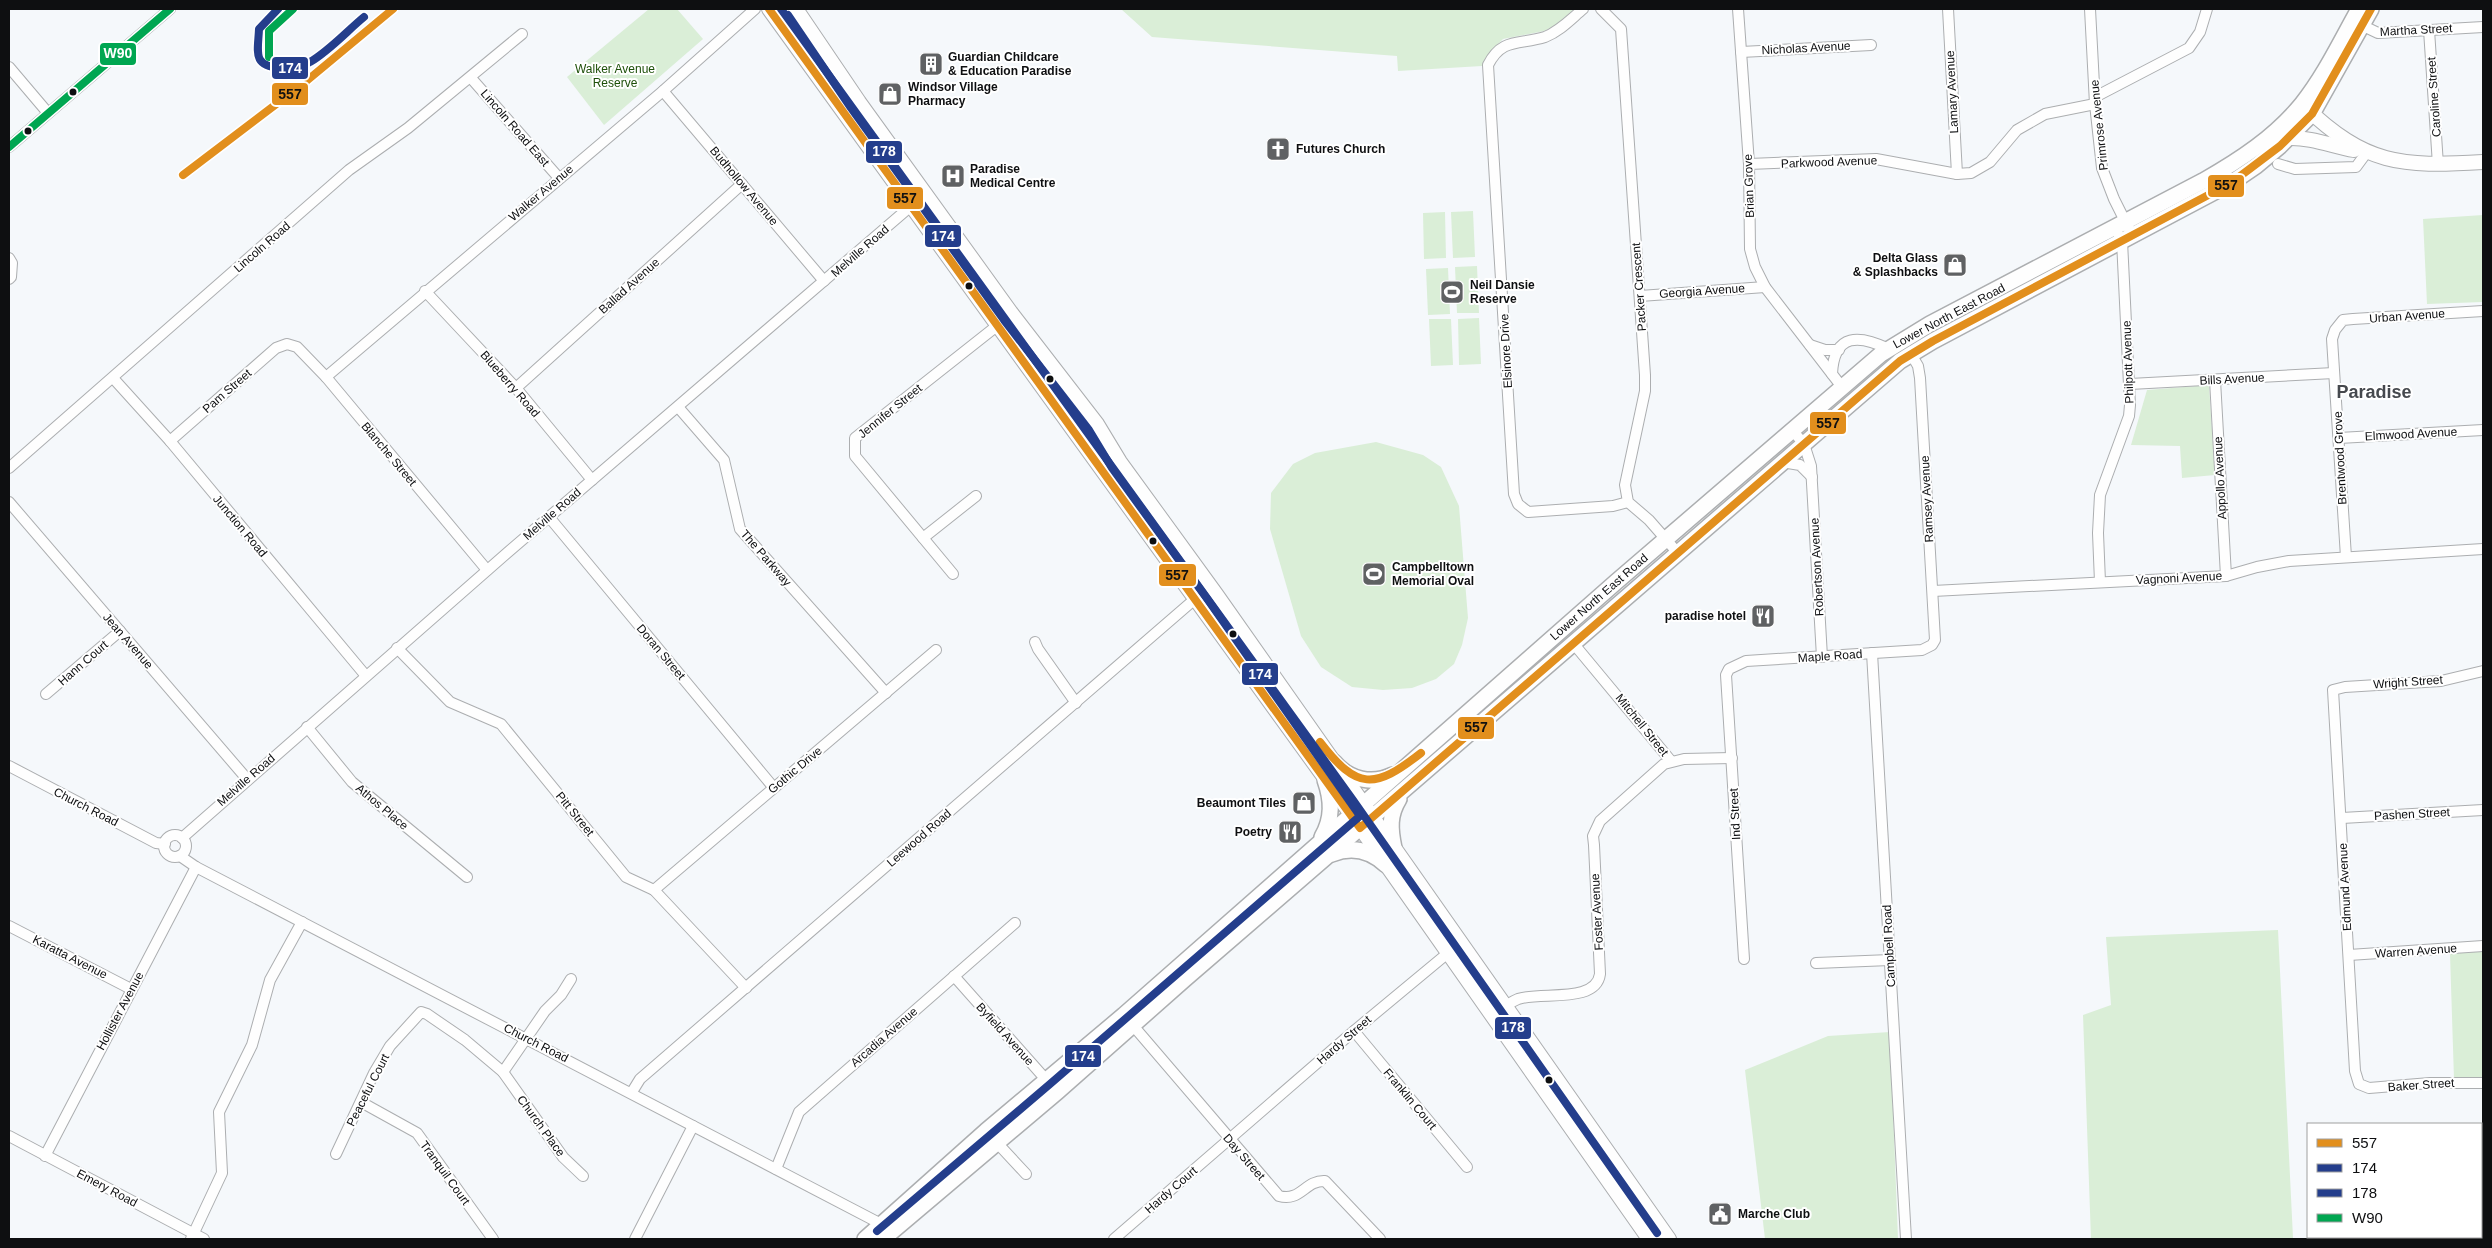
<svg xmlns="http://www.w3.org/2000/svg" width="2492" height="1248" font-family="Helvetica,sans-serif">
<rect width="100%" height="100%" fill="#f5f8fb"/>
<g fill="#daeed7">
<polygon points="649,9 677,9 703,39 604,125 567,77"/>
<polygon points="1121,9 1574,9 1558,24 1544,31 1503,39 1492,50 1482,66 1398,71 1397,56 1152,37"/>
<polygon points="1473,211 1475,257 1453,258 1451,212"/>
<polygon points="1445,212 1446,258 1424,259 1423,213"/>
<polygon points="2483,215 2483,302 2427,304 2423,219"/>
<polygon points="1477,266 1479,313 1457,313 1455,267"/>
<polygon points="1448,268 1450,314 1428,315 1426,269"/>
<polygon points="1479,318 1481,364 1459,365 1458,319"/>
<polygon points="1429,319 1451,319 1453,365 1431,366"/>
<polygon points="2209,385 2215,475 2182,478 2180,446 2131,445 2147,390"/>
<polygon points="1376,442 1423,455 1441,467 1459,506 1468,618 1462,645 1454,664 1436,679 1412,688 1383,690 1352,687 1321,667 1301,636 1270,529 1271,493 1293,464 1315,453"/>
<polygon points="2278,930 2293,1238 2091,1239 2083,1015 2111,1005 2106,937"/>
<polygon points="2483,951 2483,1079 2454,1079 2450,954"/>
<polygon points="1890,1032 1898,1239 1765,1239 1745,1070 1828,1036"/>
</g>
<g fill="none" stroke-linecap="round" stroke-linejoin="round">
<g stroke="#acaeb0" stroke-width="12">
<g id="street">
<path d="M1583,9C1571,19 1560,31 1545,37C1520,45 1502,37 1488,65L1514,494L1518,504L1528,512L1613,506L1628,502"/>
<polyline points="1601,9 1621,29 1645,375 1645,391 1625,485 1628,502 1649,520 1677,552"/>
<polyline points="1738,9 1749,164 1750,249 1755,267 1765,287 1832,374"/>
<polyline points="1948,9 1957,174"/>
<polyline points="2090,9 2095,104 2102,168 2114,199 2132,235"/>
<polyline points="2357,23 2378,33 2483,27"/>
<polyline points="2429,30 2438,165"/>
<polyline points="1741,52 1871,45"/>
<polyline points="9,67 48,113"/>
<polyline points="471,78 559,178"/>
<polyline points="663,91 824,281"/>
<polyline points="2095,97 2189,48 2200,32 2207,9"/>
<polyline points="9,147 170,9"/>
<polyline points="1749,164 1876,159 1957,174 1971,173 1990,162 2017,130 2045,114 2095,104"/>
<polyline points="2278,164 2295,169 2356,167 2367,152"/>
<polyline points="9,258 12,263 11,277 9,279"/>
<polyline points="425,291 516,388 592,480"/>
<polyline points="1640,296 1765,287"/>
<polyline points="1810,345 1825,350 1839,350"/>
<polyline points="326,377 663,91 755,9"/>
<polyline points="113,378 170,441 366,676"/>
<polyline points="2215,380 2226,576"/>
<polyline points="2130,384 2334,373"/>
<path d="M1842,387L1832,374C1834,332 1860,335 1889,349"/>
<polyline points="516,388 742,184"/>
<polyline points="678,407 724,460 740,529 886,693"/>
<polyline points="1792,430 1804,444 1811,466 1822,657"/>
<polyline points="2339,438 2483,430"/>
<polyline points="170,441 276,348 287,344 297,347 326,377 487,570"/>
<polyline points="1782,462 1800,465 1812,477"/>
<polyline points="9,468 349,170 408,128 522,34"/>
<polyline points="9,502 247,779"/>
<polyline points="549,517 774,788"/>
<polyline points="923,538 976,496"/>
<polyline points="2346,557 2332,339 2335,330 2343,320 2353,319 2483,311"/>
<polyline points="953,574 855,456 855,438 1012,314"/>
<polyline points="2100,582 2098,533 2100,495 2129,416 2130,405 2122,241 2119,236"/>
<polyline points="1933,591 2226,576 2257,567 2289,561 2483,549"/>
<polyline points="1035,642 1038,649 1076,703"/>
<polyline points="1573,643 1671,761"/>
<polyline points="397,648 450,702 501,724 626,877 654,890 746,988"/>
<polyline points="1872,653 1906,1239"/>
<polyline points="2483,671 2441,681 2345,687 2333,690 2355,1071 2359,1084 2369,1088 2430,1083 2483,1083"/>
<polyline points="46,694 120,631"/>
<polyline points="307,727 352,782 467,877"/>
<polyline points="9,766 156,843 165,844"/>
<polyline points="2342,818 2483,810"/>
<circle cx="175" cy="846" r="11"/>
<polyline points="182,838 507,553 925,194"/>
<polyline points="180,856 196,867 885,1226"/>
<polyline points="654,890 936,650"/>
<polyline points="9,926 131,989"/>
<polyline points="2349,955 2483,946"/>
<polyline points="1744,959 1726,675 1729,669 1746,661 1922,650 1932,645 1935,640 1920,378 1918,366 1911,354"/>
<polyline points="1816,963 1890,960"/>
<polyline points="954,976 1057,1092"/>
<path d="M1492,1016C1500,1010 1508,1003 1518,999C1541,991 1596,1004 1600,974L1594,845L1593,836L1600,821L1664,764L1684,759L1732,758"/>
<path d="M1130,1022L1279,1196C1301,1202 1305,1180 1325,1181L1380,1239"/>
<polyline points="1354,1031 1467,1167"/>
<polyline points="503,1072 563,1157 583,1176"/>
<polyline points="632,1092 640,1079 1210,586"/>
<polyline points="361,1102 417,1133 493,1239"/>
<polyline points="986,1131 1026,1174"/>
<polyline points="9,1136 204,1239"/>
<polyline points="336,1154 374,1073 390,1046 421,1012 427,1014 465,1040 503,1072 545,1011 561,995 571,979"/>
<polyline points="45,1156 196,867"/>
<polyline points="776,1169 799,1112 1015,923"/>
<polyline points="191,1239 222,1173 219,1112 252,1045 270,980 302,922"/>
<polyline points="635,1239 693,1126"/>
<polyline points="1114,1239 1354,1031 1460,943"/>
</g>
</g>
<g stroke="#acaeb0" stroke-width="16">
<g id="secondary">
<polyline points="769,9 1345,806 1649,1239"/>
<polyline points="796,9 859,102 1012,314 1097,424 1120,462 1216,594 1669,1239"/>
<path d="M2304,106C2366,165 2400,167 2483,162"/>
<path d="M2288,138C2311,137 2332,146 2354,150"/>
</g>
</g>
<g stroke="#acaeb0" stroke-width="18">
<g id="primary">
<path d="M1334,762C1349,780 1372,785 1393,775"/>
<path d="M1322,837C1333,818 1332,800 1325,780"/>
<path d="M1394,848C1390,829 1389,815 1399,799"/>
<path d="M1332,854C1352,846 1370,850 1386,865"/>
<polyline points="2481,1234 2483,1233"/>
<polyline points="1649,1238 1649,1239"/>
<path d="M865,1239L986,1131L1124,1015L1616,582L1881,354L1930,324L2203,181C2240,160 2275,137 2302,104C2325,75 2341,41 2359,9"/>
<polyline points="883,1239 1057,1092 1185,979 1900,361 1933,341 2231,183 2256,166 2280,146 2312,114 2371,9"/>
<polyline points="2366,1239 2416,1237"/>
</g>
</g>
<use href="#street" stroke="#fefefe" stroke-width="10"/>
<use href="#secondary" stroke="#fefefe" stroke-width="14"/>
<use href="#primary" stroke="#fefefe" stroke-width="15"/>
<g stroke="#fff" stroke-width="11">
<g id="bus-1">
<polyline points="769,9 1360,828 1900,361 1933,341 2231,183 2280,146 2312,114 2371,9"/>
<polyline points="183,175 304,83 393,9"/>
<path d="M1320,742C1357,790 1374,790 1421,753"/>
</g>
</g>
<g stroke="#fff" stroke-width="11">
<g id="bus-2">
<path d="M278,9L259,29C258,52 252,66 280,68C290,68 301,68 310,62C329,51 347,31 364,17"/>
<polyline points="788,15 851,108 1004,320 1089,430 1112,468 1208,600 1360,816 1050,1084 877,1231"/>
</g>
</g>
<g stroke="#fff" stroke-width="11">
<polyline id="bus-3" points="781,9 1353,800 1657,1233"/>
</g>
<g stroke="#fff" stroke-width="11">
<g id="bus-4">
<polyline points="269,57 269,31 293,9"/>
<polyline points="9,147 170,9"/>
</g>
</g>
<use href="#bus-1" stroke="#e28f1d" stroke-width="8"/>
<use href="#bus-2" stroke="#243e8c" stroke-width="8"/>
<use href="#bus-3" stroke="#243e8c" stroke-width="8"/>
<use href="#bus-4" stroke="#00a651" stroke-width="8"/>
</g>
<defs>
<g id="building-square" transform="scale(1.25)"><rect x="-9" y="-9" width="18" height="18" rx="4" fill="#5f6163" stroke="#fff"/><path d="M-4-6H4V6H1V3H-1V6H-4ZM-2.5-4.3h1.7v1.8h-1.7ZM.8-4.3h1.7v1.8H.8ZM-2.5-1h1.7V.8h-1.7ZM.8-1h1.7V.8H.8Z" fill="#fff"/></g>
<g id="shop-square" transform="scale(1.25)"><rect x="-9" y="-9" width="18" height="18" rx="4" fill="#5f6163" stroke="#fff"/><path d="M-5-2.5h2.3a2.7 3.5 0 0 1 5.4 0H5L5.5 6h-11ZM-1.5-2.5h3a1.5 2.3 0 0 0-3 0Z" fill="#fff"/></g>
<g id="church-square" transform="scale(1.25)"><rect x="-9" y="-9" width="18" height="18" rx="4" fill="#5f6163" stroke="#fff"/><path d="M-1.2-6h2.4v3.5h3.3v2.4h-3.3V6h-2.4V-.1h-3.3v-2.4h3.3Z" fill="#fff"/></g>
<g id="hospital-square" transform="scale(1.25)"><rect x="-9" y="-9" width="18" height="18" rx="4" fill="#5f6163" stroke="#fff"/><path d="M-5-5h3v3.5h4V-5h3V5h-3V1.5h-4V5h-3Z" fill="#fff"/></g>
<g id="stadium-square" transform="scale(1.25)"><rect x="-9" y="-9" width="18" height="18" rx="4" fill="#5f6163" stroke="#fff"/><path d="M0-5a6.5 5 0 1 0 0 10a6.5 5 0 1 0 0-10ZM-3.5-1.8h7v3.6h-7Z" fill="#fff"/></g>
<g id="restaurant-square" transform="scale(1.25)"><rect x="-9" y="-9" width="18" height="18" rx="4" fill="#5f6163" stroke="#fff"/><path d="M-5-6h1v4h1v-4h1v4h1v-4h1v5L-1.5 .5V6h-2V.5L-5-1ZM5-6V6H3V1.5H1.5Q1.5-4 5-6Z" fill="#fff"/></g>
<g id="civic-square" transform="scale(1.25)"><rect x="-9" y="-9" width="18" height="18" rx="4" fill="#5f6163" stroke="#fff"/><path d="M-.6-6.5H3V-4.5H.6V-3L4-1V1h2V6H-6V1h2V-1L-.6-3ZM-1.2 2.5V6h2.4V2.5Z" fill="#fff"/></g>
</defs>
<g fill-rule="evenodd">
<use href="#building-square" x="931" y="64"/>
<use href="#shop-square" x="890" y="94"/>
<use href="#church-square" x="1278" y="149"/>
<use href="#hospital-square" x="953" y="176"/>
<use href="#shop-square" x="1955" y="265"/>
<use href="#stadium-square" x="1452" y="292"/>
<use href="#stadium-square" x="1374" y="574"/>
<use href="#restaurant-square" x="1763" y="616"/>
<use href="#shop-square" x="1304" y="803"/>
<use href="#restaurant-square" x="1290" y="832"/>
<use href="#civic-square" x="1720" y="1214"/>
</g>
<g fill="#0e0f11" stroke="#fff" stroke-width="2">
<circle cx="73" cy="92" r="4.5"/>
<circle cx="28" cy="131" r="4.5"/>
<circle cx="969" cy="286" r="4.5"/>
<circle cx="1050" cy="379" r="4.5"/>
<circle cx="1153" cy="541" r="4.5"/>
<circle cx="1233" cy="634" r="4.5"/>
<circle cx="1549" cy="1080" r="4.5"/>
</g>
<g text-anchor="middle" stroke-width="4" stroke-linejoin="round" paint-order="stroke">
<g font-size="12" fill="#0e0f11" stroke="#fff">
<text transform="translate(2416 30) rotate(-3)" y="4">Martha Street</text>
<text transform="translate(1806 48) rotate(-3)" y="4">Nicholas Avenue</text>
<text transform="translate(1952 92) rotate(-93)" y="4">Lamary Avenue</text>
<text transform="translate(2434 97) rotate(-94)" y="4">Caroline Street</text>
<text transform="translate(2099 125) rotate(-96)" y="4">Primrose Avenue</text>
<text transform="translate(515 128) rotate(49)" y="4">Lincoln Road East</text>
<text transform="translate(1829 162) rotate(-2)" y="4">Parkwood Avenue</text>
<text transform="translate(744 186) rotate(50)" y="4">Budhollow Avenue</text>
<text transform="translate(1749 186) rotate(-92)" y="4">Brian Grove</text>
<text transform="translate(541 193) rotate(-40)" y="4">Walker Avenue</text>
<text transform="translate(262 247) rotate(-41)" y="4">Lincoln Road</text>
<text transform="translate(860 251) rotate(-41)" y="4">Melville Road</text>
<text transform="translate(629 286) rotate(-42)" y="4">Ballad Avenue</text>
<text transform="translate(1639 287) rotate(-94)" y="4">Packer Crescent</text>
<text transform="translate(1702 291) rotate(-4)" y="4">Georgia Avenue</text>
<text transform="translate(1949 316) rotate(-28)" y="4">Lower North East Road</text>
<text transform="translate(2407 316) rotate(-4)" y="4">Urban Avenue</text>
<text transform="translate(1506 351) rotate(-93)" y="4">Elsinore Drive</text>
<text transform="translate(2128 362) rotate(-92)" y="4">Philpott Avenue</text>
<text transform="translate(2232 379) rotate(-3)" y="4">Bills Avenue</text>
<text transform="translate(510 384) rotate(49)" y="4">Blueberry Road</text>
<text transform="translate(227 391) rotate(-41)" y="4">Pam Street</text>
<text transform="translate(890 411) rotate(-39)" y="4">Jennifer Street</text>
<text transform="translate(2411 434) rotate(-3)" y="4">Elmwood Avenue</text>
<text transform="translate(389 454) rotate(50)" y="4">Blanche Street</text>
<text transform="translate(2340 458) rotate(-93)" y="4">Brentwood Grove</text>
<text transform="translate(2220 478) rotate(-93)" y="4">Appollo Avenue</text>
<text transform="translate(1927 499) rotate(-93)" y="4">Ramsey Avenue</text>
<text transform="translate(552 514) rotate(-41)" y="4">Melville Road</text>
<text transform="translate(240 526) rotate(50)" y="4">Junction Road</text>
<text transform="translate(766 558) rotate(49)" y="4">The Parkway</text>
<text transform="translate(1817 567) rotate(-93)" y="4">Robertson Avenue</text>
<text transform="translate(2179 578) rotate(-3)" y="4">Vagnoni Avenue</text>
<text transform="translate(1599 597) rotate(-41)" y="4">Lower North East Road</text>
<text transform="translate(128 641) rotate(49)" y="4">Jean Avenue</text>
<text transform="translate(661 652) rotate(50)" y="4">Doran Street</text>
<text transform="translate(1830 656) rotate(-4)" y="4">Maple Road</text>
<text transform="translate(83 663) rotate(-41)" y="4">Hann Court</text>
<text transform="translate(2408 682) rotate(-4)" y="4">Wright Street</text>
<text transform="translate(1642 725) rotate(51)" y="4">Mitchell Street</text>
<text transform="translate(795 770) rotate(-40)" y="4">Gothic Drive</text>
<text transform="translate(246 780) rotate(-41)" y="4">Melville Road</text>
<text transform="translate(86 807) rotate(27)" y="4">Church Road</text>
<text transform="translate(382 807) rotate(40)" y="4">Athos Place</text>
<text transform="translate(575 814) rotate(51)" y="4">Pitt Street</text>
<text transform="translate(1735 814) rotate(-93)" y="4">Ind Street</text>
<text transform="translate(2412 814) rotate(-3)" y="4">Pashen Street</text>
<text transform="translate(919 838) rotate(-41)" y="4">Leewood Road</text>
<text transform="translate(2345 887) rotate(-93)" y="4">Edmund Avenue</text>
<text transform="translate(1597 912) rotate(-93)" y="4">Foster Avenue</text>
<text transform="translate(1889 946) rotate(-93)" y="4">Campbell Road</text>
<text transform="translate(2416 951) rotate(-4)" y="4">Warren Avenue</text>
<text transform="translate(70 957) rotate(27)" y="4">Karatta Avenue</text>
<text transform="translate(120 1011) rotate(-62)" y="4">Hollister Avenue</text>
<text transform="translate(1005 1034) rotate(48)" y="4">Byfield Avenue</text>
<text transform="translate(884 1037) rotate(-41)" y="4">Arcadia Avenue</text>
<text transform="translate(1344 1040) rotate(-41)" y="4">Hardy Street</text>
<text transform="translate(536 1043) rotate(27)" y="4">Church Road</text>
<text transform="translate(2421 1085) rotate(-4)" y="4">Baker Street</text>
<text transform="translate(368 1090) rotate(-63)" y="4">Peaceful Court</text>
<text transform="translate(1410 1099) rotate(50)" y="4">Franklin Court</text>
<text transform="translate(541 1126) rotate(54)" y="4">Church Place</text>
<text transform="translate(1244 1157) rotate(49)" y="4">Day Street</text>
<text transform="translate(445 1173) rotate(54)" y="4">Tranquil Court</text>
<text transform="translate(107 1188) rotate(28)" y="4">Emery Road</text>
<text transform="translate(1171 1190) rotate(-41)" y="4">Hardy Court</text>
</g>
<g font-size="12" font-weight="bold" fill="#0e0f11" stroke="#fff" text-anchor="start">
<text x="948" y="61">Guardian Childcare<tspan x="948" dy="14">&amp; Education Paradise</tspan></text>
<text x="908" y="91">Windsor Village<tspan x="908" dy="14">Pharmacy</tspan></text>
<text x="1296" y="153">Futures Church</text>
<text x="970" y="173">Paradise<tspan x="970" dy="14">Medical Centre</tspan></text>
<text x="1938" y="262" text-anchor="end">Delta Glass<tspan x="1938" dy="14">&amp; Splashbacks</tspan></text>
<text x="1470" y="289">Neil Dansie<tspan x="1470" dy="14">Reserve</tspan></text>
<text x="1392" y="571">Campbelltown<tspan x="1392" dy="14">Memorial Oval</tspan></text>
<text x="1746" y="620" text-anchor="end">paradise hotel</text>
<text x="1286" y="807" text-anchor="end">Beaumont Tiles</text>
<text x="1272" y="836" text-anchor="end">Poetry</text>
<text x="1738" y="1218">Marche Club</text>
</g>
<g font-size="12" fill="#1d4f09" stroke="#fff">
<text x="615" y="73">Walker Avenue<tspan x="615" dy="14">Reserve</tspan></text>
</g>
<g font-size="18" font-weight="bold" fill="#46494e" stroke="#fff">
<text x="2374" y="398">Paradise</text>
</g>
</g>
<g stroke="#fff" stroke-width="2">
<rect x="99" y="42" width="38" height="24" rx="5" fill="#00a651"/>
<rect x="271" y="56" width="38" height="24" rx="5" fill="#243e8c"/>
<rect x="271" y="82" width="38" height="24" rx="5" fill="#e28f1d"/>
<rect x="865" y="140" width="38" height="24" rx="5" fill="#243e8c"/>
<rect x="2207" y="174" width="38" height="24" rx="5" fill="#e28f1d"/>
<rect x="886" y="186" width="38" height="24" rx="5" fill="#e28f1d"/>
<rect x="924" y="224" width="38" height="24" rx="5" fill="#243e8c"/>
<rect x="1809" y="411" width="38" height="24" rx="5" fill="#e28f1d"/>
<rect x="1158" y="563" width="39" height="24" rx="5" fill="#e28f1d"/>
<rect x="1241" y="662" width="38" height="24" rx="5" fill="#243e8c"/>
<rect x="1457" y="716" width="38" height="24" rx="5" fill="#e28f1d"/>
<rect x="1494" y="1016" width="38" height="24" rx="5" fill="#243e8c"/>
<rect x="1064" y="1044" width="38" height="24" rx="5" fill="#243e8c"/>
</g>
<g font-size="14" text-anchor="middle" font-weight="bold" fill="#fff">
<text x="118" y="58">W90</text>
<text x="290" y="73">174</text>
<text x="884" y="156">178</text>
<text x="943" y="241">174</text>
<text x="1260" y="679">174</text>
<text x="1513" y="1032">178</text>
<text x="1083" y="1061">174</text>
</g>
<g font-size="14" text-anchor="middle" font-weight="bold" fill="#111">
<text x="290" y="99">557</text>
<text x="2226" y="190">557</text>
<text x="905" y="203">557</text>
<text x="1828" y="428">557</text>
<text x="1177" y="580">557</text>
<text x="1476" y="732">557</text>
</g>
<rect width="2492" height="1248" fill="none" stroke="#0e0f11" stroke-width="20"/>
<rect x="2307" y="1123" width="175" height="115" fill="#ffffff" stroke="#9f9fa0"/>
<rect x="2317" y="1139" width="25" height="8" fill="#e28f1d" stroke="#9f9fa0"/>
<text x="2352" y="1148" font-size="15" fill="#0e0f11">557</text>
<rect x="2317" y="1164" width="25" height="8" fill="#243e8c" stroke="#9f9fa0"/>
<text x="2352" y="1173" font-size="15" fill="#0e0f11">174</text>
<rect x="2317" y="1189" width="25" height="8" fill="#243e8c" stroke="#9f9fa0"/>
<text x="2352" y="1198" font-size="15" fill="#0e0f11">178</text>
<rect x="2317" y="1214" width="25" height="8" fill="#00a651" stroke="#9f9fa0"/>
<text x="2352" y="1223" font-size="15" fill="#0e0f11">W90</text>
</svg>
